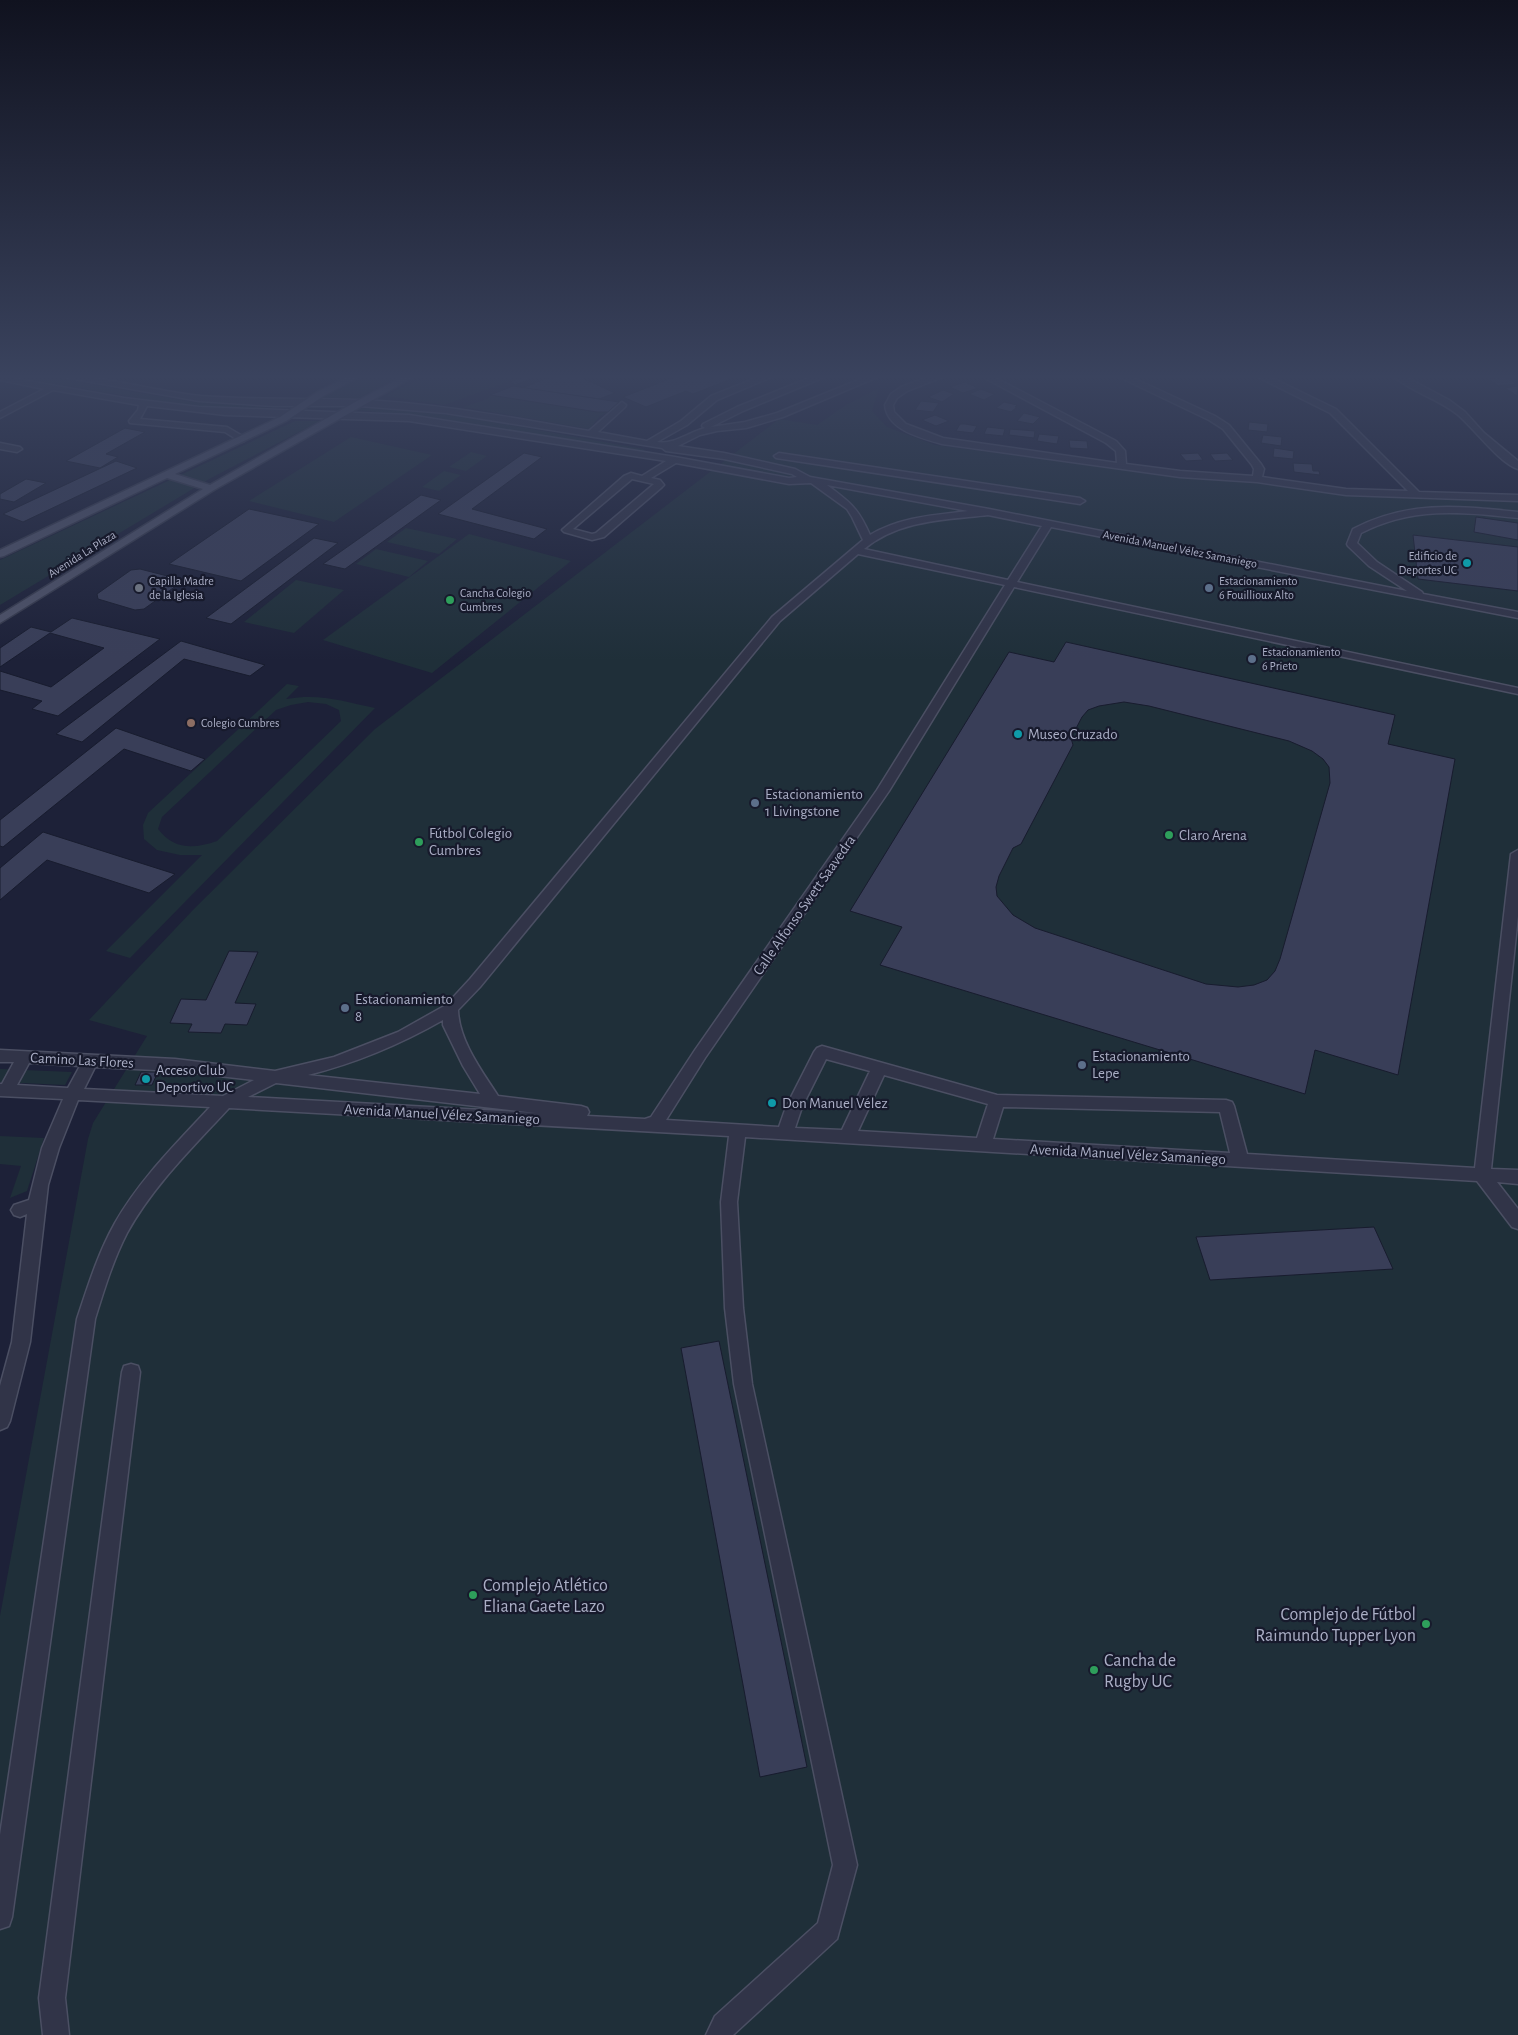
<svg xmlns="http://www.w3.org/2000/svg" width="1518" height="2035" font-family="'Alegreya Sans',sans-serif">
<rect width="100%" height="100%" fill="#1d2138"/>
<g fill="#1f2f39" fill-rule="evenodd">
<polygon points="12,376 41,376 192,402 266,407 261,410 185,406"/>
<polygon points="364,376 400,376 355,400 317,400"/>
<polygon points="430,376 525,376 444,405 386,396 404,386"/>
<polygon points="879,388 872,411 887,427 935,445 1181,476 1259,481 1291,488 1342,494 1421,499 1518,501 1518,2035 0,2035 0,1616 88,1139 93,1123 147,1036 89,1020 192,911 375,729 779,419 817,425 846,405"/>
<polygon points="490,395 597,412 608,412 600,416 589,429 464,407 487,399"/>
<polygon points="365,406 453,415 643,449 645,451 641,453 436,418 357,410"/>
<polygon points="295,421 320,421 211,478 0,605 0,560"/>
<polygon points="351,437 432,455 334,522 249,501"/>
<polygon points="471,452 487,456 466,471 449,467"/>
<polygon points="444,471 461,475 439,491 422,487"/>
<polygon points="406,528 457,539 439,554 387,542"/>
<polygon points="469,534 571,561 432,673 323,640"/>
<polygon points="376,549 428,561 409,577 356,564"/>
<polygon points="296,580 344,590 294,633 244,622"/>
<path d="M287,684L299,686L286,699C320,693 342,701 375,708L130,958L106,951L202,855H180L157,850L144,839L143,825L148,813ZM308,702L326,704L339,710L341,721L217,841C194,849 174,850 158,829L162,817L276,710L291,705Z"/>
<polygon points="0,1069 72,1072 65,1085 0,1082"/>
<polygon points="0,1136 44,1138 27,1191 10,1198 21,1166 0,1164"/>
</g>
<g fill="#393e58" stroke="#181c2e" fill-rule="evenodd">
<polygon points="525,376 539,376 515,385 510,382"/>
<polygon points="553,376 578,376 615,393 599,399 522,388"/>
<polygon points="677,376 739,376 693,394 686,391 646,407 623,397"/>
<polygon points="1506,377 1516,384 1498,386 1488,379"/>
<polygon points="965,382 978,388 963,393 950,387"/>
<polygon points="513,386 599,399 619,402 608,412 597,412 490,395"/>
<polygon points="1518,386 1517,396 1505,388"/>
<polygon points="981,389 991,393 995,394 984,400 969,394"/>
<polygon points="943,390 954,394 942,402 928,397"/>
<polygon points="921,401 939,403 933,412 915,410"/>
<polygon points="1004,402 1017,405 1015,407 1017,407 1011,412 996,408"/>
<polygon points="1024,413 1040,417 1033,424 1017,421"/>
<polygon points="935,415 949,421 936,426 922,420"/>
<polygon points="1249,422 1268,424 1267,432 1248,430"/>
<polygon points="960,424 965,424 977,426 973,433 956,431"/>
<polygon points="987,427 1005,429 1003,436 984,434"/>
<polygon points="125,428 145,432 106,454 118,457 100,468 66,461"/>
<polygon points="1010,429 1035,431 1034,438 1009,435"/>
<polygon points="1039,434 1059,436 1057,444 1037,441"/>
<polygon points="1263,435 1282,437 1281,446 1261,443"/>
<polygon points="1069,440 1087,441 1088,449 1070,448"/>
<polygon points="1274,448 1294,451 1293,459 1273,457"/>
<polygon points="524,453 542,457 472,509 547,529 534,539 438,514"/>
<polygon points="1198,453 1203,460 1186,461 1180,454"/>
<polygon points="1227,453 1233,460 1215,461 1210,454"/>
<polygon points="116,461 137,468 23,522 3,514"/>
<polygon points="1293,463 1312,464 1313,471 1319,471 1320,475 1294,472"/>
<polygon points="26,479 46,483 14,502 0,499 0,494"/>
<polygon points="421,495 441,500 345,569 323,564"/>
<polygon points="249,509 319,524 241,581 169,564"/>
<polygon points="1476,517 1518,523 1518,540 1474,532"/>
<polygon points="1413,535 1518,547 1518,591 1418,579"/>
<polygon points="314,538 338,543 231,624 206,618"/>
<polygon points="140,569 179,579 180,583 144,609 135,610 98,599 97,594 131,570"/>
<polygon points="72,618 160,639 58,716 32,709 42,701 0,690 0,671 51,687 104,648 50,633 0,667 0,648 31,627 51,632"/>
<polygon points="181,641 265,665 250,676 184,659 82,742 56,734"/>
<path d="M1066,642L1395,715L1388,744L1455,759L1398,1075L1315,1050L1305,1094L880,965L902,927L850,911L1009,652L1054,662ZM1124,702L1149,706L1289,741L1312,751L1323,759L1329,767L1330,783L1280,959L1275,971L1267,980L1254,985L1238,987L1206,984L1035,928L1013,915L997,896L996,887L999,876L1013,848L1021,844L1073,745L1071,738L1082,717L1088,710L1099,706Z"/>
<polygon points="116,728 205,759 191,771 124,749 3,847 0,846 0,820"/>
<polygon points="43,832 175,874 149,893 47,860 0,900 0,868"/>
<polygon points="229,951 258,952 235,1003 256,1004 247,1025 225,1024 221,1033 188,1032 192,1024 170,1023 181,999 206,1000"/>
<polygon points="141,1072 158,1072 152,1085 135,1085"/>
<polygon points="1374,1227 1393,1269 1210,1280 1196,1237"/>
<polygon points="719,1341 807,1767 760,1777 681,1348"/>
</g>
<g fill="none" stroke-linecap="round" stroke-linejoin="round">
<g stroke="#4b4f63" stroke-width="3">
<g id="minor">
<path d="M0,376L124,398L199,407L409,415L675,457L789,478L797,477L792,474L724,459L666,451L662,448L446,413L360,406H274L199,401L58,376C106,376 153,391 201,396C254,400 307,398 360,400C437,403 513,418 589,431L622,402L626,405L625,407L598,432L647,441L681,421L711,396L761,376H774L717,400L687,425L657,442C674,445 689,432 705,428L702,426L703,424L737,407L814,376H827L743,411L711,427L745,422L777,413L868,376H880L783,417L746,428L717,431L700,435L678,446L724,453L795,469L810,477L989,509L1407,591L1369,566L1348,546L1347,544L1353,529C1409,500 1458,506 1518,512V518C1462,512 1413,506 1361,533L1357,543L1377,562L1422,592L1423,594L1518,612V618L1051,527L1017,582L1518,688V694L1014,587L889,791L705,1058L666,1120L779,1127L786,1107L814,1052L817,1048L822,1046L997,1095L1226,1100L1232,1102L1234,1106L1247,1154L1475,1168L1511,854L1518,850V916L1491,1169L1518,1170V1184L1497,1182L1518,1209V1229L1512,1227L1477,1181L745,1137L737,1202L743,1308L752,1384L857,1865L837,1939L733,2035H706L715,2016L818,1923L833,1865L734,1384L725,1308L721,1202L729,1136L229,1108C192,1148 153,1186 127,1233C113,1260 104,1290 95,1319L12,1917L9,1926L0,1929V1835L77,1319C88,1286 98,1253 115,1223C140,1179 176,1144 210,1107L78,1100L59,1148L48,1185L30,1342L10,1421L7,1427L0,1430V1386L12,1342L27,1214L20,1217L14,1215L11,1210L14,1205L29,1200L42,1148L63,1099L0,1096V1084H2L14,1062H0V1050L175,1059L275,1071L334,1057L398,1032L446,1005L470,979L772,617L863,540L852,517L847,509L811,483L789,484L676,463L651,478L660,480L664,485L662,487L604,537L592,540L564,532L562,530L624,476L631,473L642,476L666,461L409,421L225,415L147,406L140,419L227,427L244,437V441L241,442L225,432L130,423L129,421L138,410L139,405L53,390L0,418V412L44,389L0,380ZM632,479L654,484L596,533L592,534L573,529ZM827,485L968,511C935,515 900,517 870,535C858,508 851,503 827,485ZM988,515L1042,526L1008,580L864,549C899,520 944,520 988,515ZM858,554L1005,585L877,790L695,1050L651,1117L645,1119L587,1116L589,1112L587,1108L581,1106L498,1096C482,1071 459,1041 458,1010L480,987L780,621ZM443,1020V1025L463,1066L480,1094L308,1075C356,1063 401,1044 443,1020ZM826,1059L870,1071L842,1130L795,1128L802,1107ZM29,1063L80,1066L68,1088L17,1085ZM95,1067L175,1071L254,1080L223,1096L84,1089ZM884,1075L988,1104L977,1138L858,1131ZM276,1083L536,1113L248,1097ZM1003,1107L1220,1112L1230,1153L993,1139Z"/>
<path d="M931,376H945L907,391L897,398L893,405L894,412L906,424L943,438L1117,463L1116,451L1106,443L981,376H992L1116,441L1125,451L1126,464L1180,471L1253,476L1254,469L1252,465L1223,429L1209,420L1117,376H1129L1215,416L1229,425L1261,464L1264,469L1262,477L1346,489L1408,491L1330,413L1256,376H1268L1336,409L1419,492L1518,495V501L1346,495L1257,482L1180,477L942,444C921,438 887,430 885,405L891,394L901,387Z"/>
<path d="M1393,376H1404L1449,400L1465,412L1484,433L1518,461V469C1499,463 1473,427 1457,414C1438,399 1412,392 1393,376Z"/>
<polygon points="0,443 20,447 22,449 17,452 0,449"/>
<polygon points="779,453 1080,498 1085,501 1080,504 776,458 774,456"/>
<polygon points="131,1364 138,1366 140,1372 65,1998 69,2035 43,2035 39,1998 122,1372 124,1366"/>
</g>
</g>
<g stroke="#373b4e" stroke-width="3">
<polygon id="major" points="349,376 361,376 325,395 286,421 175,474 210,485 357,401 404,376 415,376 214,490 0,623 0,615 203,489 167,478 4,556 0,557 0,550 280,417 319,391"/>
</g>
<use href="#minor" fill="#313448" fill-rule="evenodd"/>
<use href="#major" fill="#4e5268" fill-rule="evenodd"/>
</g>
<linearGradient id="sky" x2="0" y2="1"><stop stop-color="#10121f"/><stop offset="0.57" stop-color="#3a435e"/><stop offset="1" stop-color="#3a435e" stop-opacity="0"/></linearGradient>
<rect width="1518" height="661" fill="url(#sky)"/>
<g fill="#0f9aa8" stroke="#171a2c" stroke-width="2">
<circle cx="1467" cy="563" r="5"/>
<circle cx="1018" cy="734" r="5"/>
<circle cx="146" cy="1079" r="5"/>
<circle cx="772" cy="1103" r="5"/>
</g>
<circle fill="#6b7280" stroke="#171a2c" stroke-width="2" cx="139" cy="588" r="5"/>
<g fill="#5c6f8a" stroke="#171a2c" stroke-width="2">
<circle cx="1209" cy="588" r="5"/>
<circle cx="1252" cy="659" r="5"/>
<circle cx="755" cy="803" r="5"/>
<circle cx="345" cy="1008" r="5"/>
<circle cx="1082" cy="1065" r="5"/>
</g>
<g fill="#2e9e5b" stroke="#171a2c" stroke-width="2">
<circle cx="450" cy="600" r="5"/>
<circle cx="1169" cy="835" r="5"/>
<circle cx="419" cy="842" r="5"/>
<circle cx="473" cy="1595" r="5"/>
<circle cx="1426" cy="1624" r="5"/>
<circle cx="1094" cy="1670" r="5"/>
</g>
<circle fill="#8d6e63" stroke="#171a2c" stroke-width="2" cx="191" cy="723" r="5"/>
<g text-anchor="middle" stroke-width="4.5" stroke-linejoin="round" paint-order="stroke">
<g font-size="12" fill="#aaaec5" stroke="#171a2c">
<text transform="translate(1180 549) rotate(11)" y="4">Avenida Manuel Vélez Samaniego</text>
<text transform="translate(82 554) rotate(-32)" y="4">Avenida La Plaza</text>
</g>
<g font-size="12" fill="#aaaec5" stroke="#171a2c" text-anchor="start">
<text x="1457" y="560" text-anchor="end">Edificio de<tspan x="1457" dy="14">Deportes UC</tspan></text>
<text x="149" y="585">Capilla Madre<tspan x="149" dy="14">de la Iglesia</tspan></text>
<text x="1219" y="585">Estacionamiento<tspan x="1219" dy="14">6 Fouillioux Alto</tspan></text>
<text x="460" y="597">Cancha Colegio<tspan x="460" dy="14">Cumbres</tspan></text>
<text x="1262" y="656">Estacionamiento<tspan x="1262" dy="14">6 Prieto</tspan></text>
<text x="201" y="727">Colegio Cumbres</text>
</g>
<g font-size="15" fill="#aaaec5" stroke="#171a2c" text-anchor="start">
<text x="1028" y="739">Museo Cruzado</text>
<text x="765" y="799">Estacionamiento<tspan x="765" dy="17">1 Livingstone</tspan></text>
<text x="429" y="838">Fútbol Colegio<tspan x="429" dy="17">Cumbres</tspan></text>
<text x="1179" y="840">Claro Arena</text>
<text x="355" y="1004">Estacionamiento<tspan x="355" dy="17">8</tspan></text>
<text x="1092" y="1061">Estacionamiento<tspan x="1092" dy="17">Lepe</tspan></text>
<text x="156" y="1075">Acceso Club<tspan x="156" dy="17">Deportivo UC</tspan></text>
<text x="782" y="1108">Don Manuel Vélez</text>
</g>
<g font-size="15" fill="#aaaec5" stroke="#171a2c">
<text transform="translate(804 905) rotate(-55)" y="5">Calle Alfonso Swett Saavedra</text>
<text transform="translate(82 1060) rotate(3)" y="5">Camino Las Flores</text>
<text transform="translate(442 1114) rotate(3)" y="5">Avenida Manuel Vélez Samaniego</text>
<text transform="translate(1128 1154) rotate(3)" y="5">Avenida Manuel Vélez Samaniego</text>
</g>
<g font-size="18" fill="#aaaec5" stroke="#171a2c" text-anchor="start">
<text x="483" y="1591">Complejo Atlético<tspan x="483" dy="21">Eliana Gaete Lazo</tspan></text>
<text x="1416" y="1620" text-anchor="end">Complejo de Fútbol<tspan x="1416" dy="21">Raimundo Tupper Lyon</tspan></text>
<text x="1104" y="1666">Cancha de<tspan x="1104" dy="21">Rugby UC</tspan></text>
</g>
</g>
</svg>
